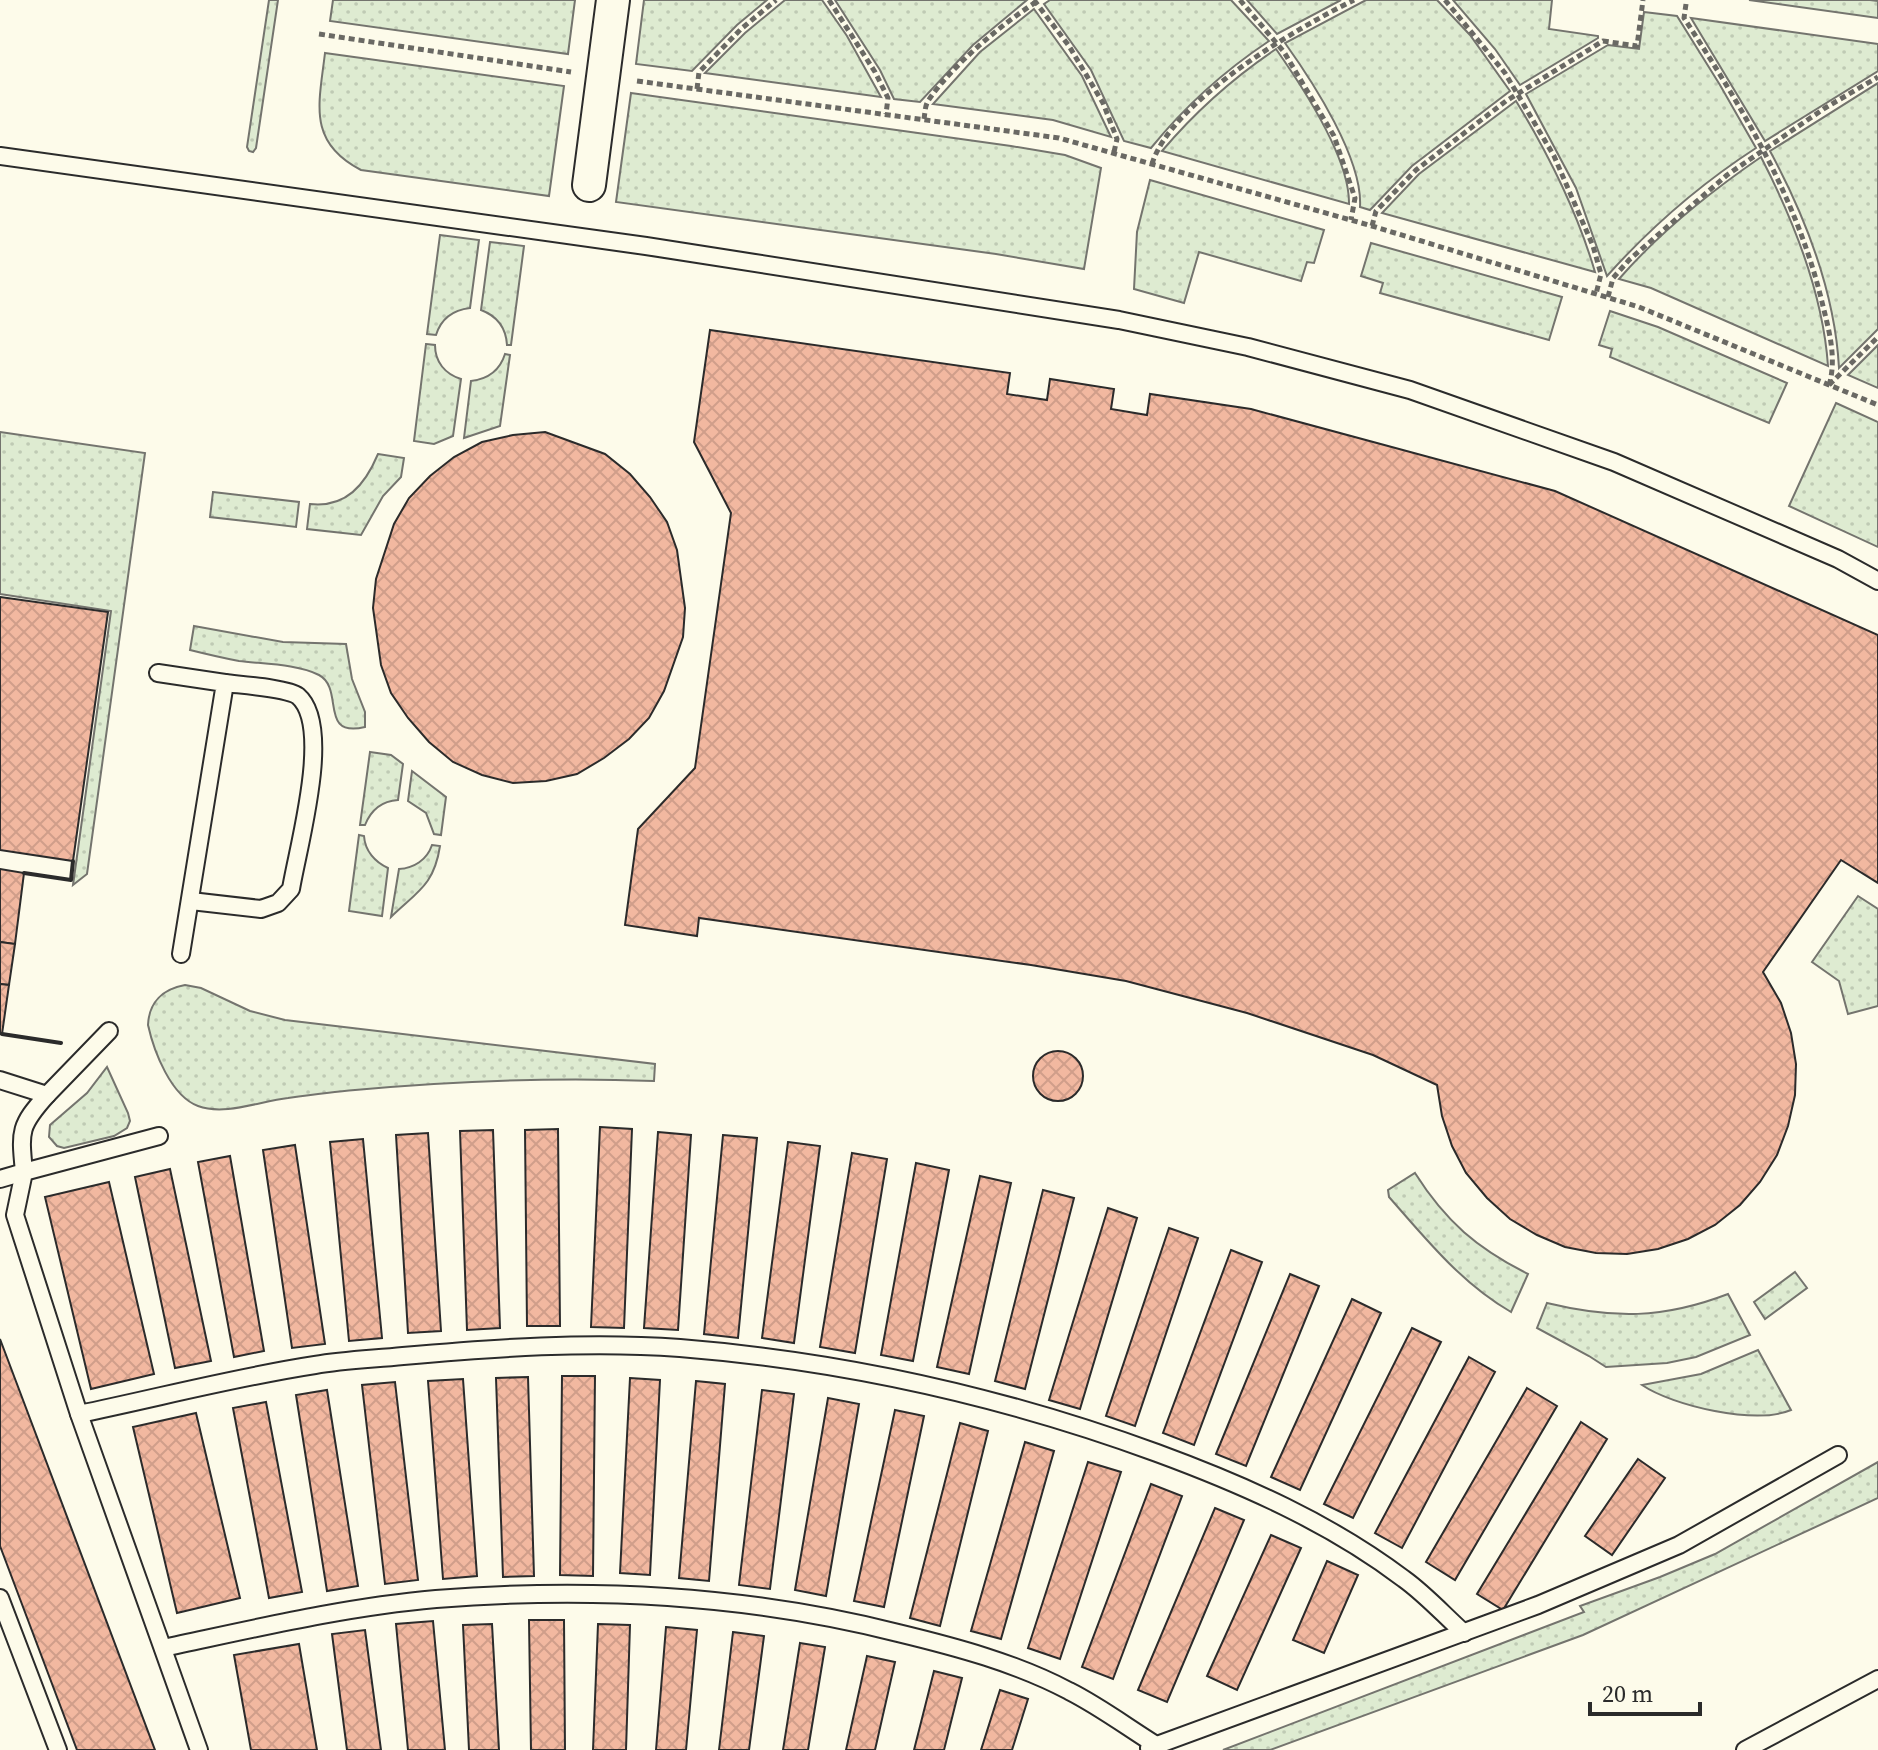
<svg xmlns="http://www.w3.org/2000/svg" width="1878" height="1750" font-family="'Source Serif 4',serif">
<defs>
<pattern id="grass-dots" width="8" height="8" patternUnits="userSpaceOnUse" patternTransform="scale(2)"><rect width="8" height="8" fill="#deebd1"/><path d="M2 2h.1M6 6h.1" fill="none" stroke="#bfcab4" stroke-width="1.8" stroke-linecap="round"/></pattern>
<pattern id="building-cross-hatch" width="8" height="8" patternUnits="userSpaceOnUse" patternTransform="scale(2)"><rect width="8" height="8" fill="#f2b8a0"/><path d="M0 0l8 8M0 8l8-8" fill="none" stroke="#d09e8a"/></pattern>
</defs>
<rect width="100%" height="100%" fill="#fdfbea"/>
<g fill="url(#grass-dots)" stroke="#74746e" stroke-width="2">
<polygon points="269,0 278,0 256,148 253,152 249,151 247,147"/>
<polygon points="333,0 575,0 568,54 330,21"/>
<polygon points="644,0 767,0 737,25 692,71 636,64"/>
<polygon points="785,0 822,0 847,36 881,97 705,73 745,33"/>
<polygon points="835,0 1027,0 973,45 920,102 894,99 880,70"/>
<path d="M1050,0H1231L1269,41C1224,71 1185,106 1151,148L1124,141L1091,70L1044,4Z"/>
<polygon points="1247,0 1341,0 1277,34"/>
<path d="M1366,0H1437L1470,35L1510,91L1412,166L1370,210L1360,207C1363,159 1313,82 1285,43Z"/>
<polygon points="1453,0 1552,0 1549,29 1598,36 1598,38 1520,85 1495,49"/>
<polygon points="1749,0 1870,0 1878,1 1878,18"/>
<polygon points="1034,9 1082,76 1111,137 1053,120 933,104 980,52"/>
<path d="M1644,12L1677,16L1720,85L1756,148C1702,183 1650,228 1607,276L1576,188L1526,94L1608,45L1639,49Z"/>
<polygon points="1691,18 1878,44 1878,71 1765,141"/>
<path d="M1276,49C1302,86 1350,158 1349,204L1162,151C1195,112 1233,78 1276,49Z"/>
<path d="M325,53L564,86L549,196L361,170C307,142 319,104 325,53Z"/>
<path d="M1878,83V329L1839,368C1835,293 1805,216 1770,151Z"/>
<polygon points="631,93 1011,146 1065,155 1101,168 1084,269 996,254 616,202"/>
<path d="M1516,101C1549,155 1577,211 1595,272L1382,213L1419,174Z"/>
<path d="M1761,157C1794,221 1823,294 1828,366L1651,288L1619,279C1659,233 1710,192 1761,157Z"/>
<polygon points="1150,180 1324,230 1314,263 1307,262 1301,281 1199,252 1184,303 1134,289 1137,232"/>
<path d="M440,235L479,240L470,308C453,310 441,319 436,335L427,334Z"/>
<path d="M490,242L524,246L511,345H507C506,328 497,316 481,310Z"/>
<polygon points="1371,243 1562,297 1549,340 1380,293 1383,283 1361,276"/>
<polygon points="1610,311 1658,327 1787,383 1769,423 1610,357 1612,349 1599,345"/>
<path d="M426,344L435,345C435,362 445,374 461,379L453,436L434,444L414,441Z"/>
<polygon points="1878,345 1878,388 1848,375"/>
<path d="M505,354L510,355L500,426L464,438L471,381C488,379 500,370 505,354Z"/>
<polygon points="1836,403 1878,422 1878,547 1789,506"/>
<polygon points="0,432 145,453 87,874 73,885 111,611 0,594"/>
<path d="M378,454L404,458L401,477L383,496L361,535L307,529L310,504C346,508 365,485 378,454Z"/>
<polygon points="213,492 299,502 296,527 210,517"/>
<path d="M194,626L283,642L346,644L352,679L365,712V727C318,738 345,689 319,675C298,664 263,664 239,661C223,658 206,654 190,650Z"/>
<path d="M370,752L391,755L403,764L398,800C382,801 371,810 365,825H360Z"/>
<polygon points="412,771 446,797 441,835 434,834 426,813 408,801"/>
<path d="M359,835L364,836C365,851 375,862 388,868L382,916L349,911Z"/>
<path d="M432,845L440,846C434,885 418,891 391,917L399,869C414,868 427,860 432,845Z"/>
<polygon points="1858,896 1878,909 1878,1006 1848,1014 1839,981 1812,962"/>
<path d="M185,985L201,988L250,1011L285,1020L655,1064L654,1081C554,1077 454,1081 355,1090C332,1092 310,1095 288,1098C260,1101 225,1116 198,1106C171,1096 154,1052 148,1025C149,1002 163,989 185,985Z"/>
<polygon points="107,1067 128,1113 130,1121 127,1128 114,1136 64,1148 57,1146 49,1137 50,1125 87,1093"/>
<path d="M1415,1173C1446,1222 1477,1248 1528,1274L1511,1312C1461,1283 1427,1240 1389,1197L1388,1190Z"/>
<polygon points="1795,1272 1807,1288 1765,1319 1754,1302"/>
<path d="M1728,1294L1750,1335L1696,1357L1667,1363L1606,1367L1589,1356L1537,1328L1547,1303C1613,1319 1663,1319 1728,1294Z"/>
<path d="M1758,1350L1791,1410C1755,1425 1673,1406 1642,1385L1701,1374Z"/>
<polygon points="1878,1462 1878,1498 1583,1635 1270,1750 1223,1750 1584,1612 1580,1606 1660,1577 1715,1554"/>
</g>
<g fill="url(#building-cross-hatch)" stroke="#2b2b2b" stroke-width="2">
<polygon points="710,330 1010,373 1007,394 1047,400 1050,379 1114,389 1111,409 1147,415 1150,394 1251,409 1555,491 1878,635 1878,883 1841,860 1763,972 1781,1003 1791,1033 1796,1064 1795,1095 1788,1126 1777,1155 1760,1182 1740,1205 1715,1225 1688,1239 1658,1249 1627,1254 1596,1253 1565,1247 1537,1235 1510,1219 1487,1198 1466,1173 1452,1146 1442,1116 1437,1085 1373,1055 1247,1013 1126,981 1031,965 699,918 697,936 625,925 638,829 695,768 731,513 694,442"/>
<polygon points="545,432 605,454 630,474 650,497 667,522 677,550 685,608 683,637 664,691 649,718 629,739 604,758 577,774 546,781 513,783 482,775 453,762 429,742 408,718 391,693 381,665 373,608 376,579 394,524 409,498 430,476 454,457 482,442 513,435"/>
<polygon points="0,597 108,612 73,861 0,850"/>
<polygon points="0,869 24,873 15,944 0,942"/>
<polygon points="0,942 15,944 9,985 0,984"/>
<polygon points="0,984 9,985 2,1034 0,1034"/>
<circle cx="1058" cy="1076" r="25"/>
<polygon points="600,1127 632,1129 624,1328 591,1327"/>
<polygon points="558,1129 560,1326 527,1326 525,1130"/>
<polygon points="493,1130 500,1328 467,1330 460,1131"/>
<polygon points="658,1132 691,1135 678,1330 644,1328"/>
<polygon points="428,1133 441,1331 408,1333 396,1135"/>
<polygon points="723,1135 757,1138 738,1338 704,1334"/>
<polygon points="363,1139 382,1338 349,1341 330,1142"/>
<polygon points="788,1142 820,1146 794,1343 762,1338"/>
<polygon points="295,1145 325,1344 292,1348 263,1150"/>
<polygon points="852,1153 887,1159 855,1353 820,1347"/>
<polygon points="230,1156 264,1351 234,1357 198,1162"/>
<polygon points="916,1163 949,1170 913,1361 881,1355"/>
<polygon points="170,1169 211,1361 175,1368 135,1177"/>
<polygon points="980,1176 1011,1183 969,1374 937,1367"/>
<polygon points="109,1182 154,1374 91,1389 45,1197"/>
<polygon points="1043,1190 1074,1198 1025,1389 995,1381"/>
<polygon points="1108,1208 1137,1218 1080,1409 1049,1400"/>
<polygon points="1169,1228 1198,1238 1135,1426 1106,1416"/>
<polygon points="1231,1250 1262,1262 1194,1445 1163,1433"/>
<polygon points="1290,1274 1319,1286 1246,1466 1216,1454"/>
<polygon points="1352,1299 1381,1313 1300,1490 1271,1477"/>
<polygon points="1412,1328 1441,1342 1353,1518 1324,1504"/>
<polygon points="0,1339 155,1750 77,1750 0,1546"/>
<polygon points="1469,1357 1495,1372 1402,1548 1375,1533"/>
<polygon points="562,1376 595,1376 593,1576 560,1575"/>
<polygon points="528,1377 534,1576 503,1577 496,1378"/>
<polygon points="630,1378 660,1380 650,1575 620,1573"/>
<polygon points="463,1379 477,1576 443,1579 428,1381"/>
<polygon points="696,1381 725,1384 709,1581 679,1578"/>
<polygon points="395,1382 418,1580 385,1584 362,1385"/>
<polygon points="1527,1388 1557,1406 1455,1580 1426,1562"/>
<polygon points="327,1390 358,1586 327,1591 296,1395"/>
<polygon points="762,1390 794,1394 770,1589 739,1585"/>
<polygon points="828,1398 859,1404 826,1596 795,1590"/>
<polygon points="266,1402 302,1592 269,1598 233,1408"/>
<polygon points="895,1410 924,1416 884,1607 854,1601"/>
<polygon points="196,1413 240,1598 177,1613 133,1427"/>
<polygon points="1581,1422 1607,1439 1503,1610 1477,1594"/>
<polygon points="960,1423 988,1431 940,1626 910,1618"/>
<polygon points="1025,1442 1054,1451 1001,1639 971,1631"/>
<polygon points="1638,1459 1665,1478 1612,1555 1585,1536"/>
<polygon points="1088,1462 1121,1472 1060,1659 1028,1648"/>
<polygon points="1151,1484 1182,1496 1113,1679 1082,1667"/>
<polygon points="1215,1508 1244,1520 1167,1702 1138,1690"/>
<polygon points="1271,1535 1301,1548 1237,1690 1207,1676"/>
<polygon points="1327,1561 1358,1575 1324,1653 1293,1640"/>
<polygon points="529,1620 564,1620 565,1750 531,1750"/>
<polygon points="433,1621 445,1750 408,1750 396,1624"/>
<polygon points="492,1624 499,1750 469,1750 463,1625"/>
<polygon points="598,1624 630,1625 626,1750 593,1750"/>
<polygon points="666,1627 697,1630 686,1750 656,1750"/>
<polygon points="365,1630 381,1750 347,1750 332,1634"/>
<polygon points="733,1632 764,1636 749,1750 719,1750"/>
<polygon points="800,1643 825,1647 808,1750 783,1750"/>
<polygon points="299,1644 317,1750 251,1750 234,1655"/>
<polygon points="867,1656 895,1662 875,1750 846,1750"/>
<polygon points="934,1671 962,1678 944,1750 914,1750"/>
<polygon points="1000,1690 1028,1699 1012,1750 981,1750"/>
</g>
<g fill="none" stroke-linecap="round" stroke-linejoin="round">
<g stroke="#2b2b2b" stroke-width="20">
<g id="service">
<polyline points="0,156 646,246 1119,320 1248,347 1410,390 1614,462 1838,559 1878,581"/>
<polyline points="158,673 225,683 181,954"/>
<path d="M191,901L261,909L278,903L291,889C298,846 333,726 298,696C287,688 240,685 225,683"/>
<path d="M0,1080L47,1095C19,1126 20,1131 24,1172L0,1179"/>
<polyline points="47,1095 109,1031"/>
<polyline points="159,1136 24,1172 15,1215 79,1414 199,1750"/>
<path d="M79,1414C157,1398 236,1377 315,1365C344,1360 374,1359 403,1356C494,1348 588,1341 680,1348C843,1361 1004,1397 1157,1453C1244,1485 1330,1523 1404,1579C1425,1594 1444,1615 1464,1633"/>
<polyline points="0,1598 58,1750"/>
<path d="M163,1648C253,1629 344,1607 436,1599C590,1587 748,1595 898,1633C956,1647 1016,1663 1069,1691C1099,1706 1127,1727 1156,1745"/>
<polyline points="1149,1748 1538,1605 1679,1545 1838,1455"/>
<polyline points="1745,1750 1878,1679"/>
</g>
</g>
<g stroke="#2b2b2b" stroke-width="36">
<polyline id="minor" points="589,185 613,0"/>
</g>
<g stroke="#6a6964" stroke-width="5" stroke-dasharray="6 4" stroke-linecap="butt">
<polyline points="829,0 875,72 888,98 886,114"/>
<polyline points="1034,0 1069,46 1103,103 1117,139 1114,152"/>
<polyline points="1240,0 1284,52 1334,136 1355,198 1351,220"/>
<polyline points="1445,0 1505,73 1554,156 1593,246 1601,274 1596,294"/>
<path d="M1686,4L1684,18C1742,107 1797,198 1822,302C1829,331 1837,357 1829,386"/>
<polyline points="319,34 571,72"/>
<polyline points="637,81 1059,138 1372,226 1639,307 1878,405"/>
<polyline points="697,89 699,72 741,29 776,0"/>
<path d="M924,119C925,113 925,106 928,101C952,65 1003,23 1039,0"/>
<path d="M1152,164C1171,101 1297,28 1354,0"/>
<polyline points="1372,226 1376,211 1416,170 1506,101 1603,41 1637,46 1643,0"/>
<polyline points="1608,297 1613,278 1629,260 1727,175 1825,108 1878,77"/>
<polyline points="1829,385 1878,337"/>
</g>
<use href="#service" stroke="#fdfbea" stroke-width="16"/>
<use href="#minor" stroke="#fdfbea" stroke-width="32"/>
<g stroke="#2b2b2b" stroke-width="4">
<polyline points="24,873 71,880 73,861"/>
<polyline points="2,1034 61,1043"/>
</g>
</g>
<path d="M1590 1702v12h110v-12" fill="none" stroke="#2b2b2b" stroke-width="4"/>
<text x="1602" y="1702" font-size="24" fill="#2b2b2b" stroke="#fdfbea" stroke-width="6" paint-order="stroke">20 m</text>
</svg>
